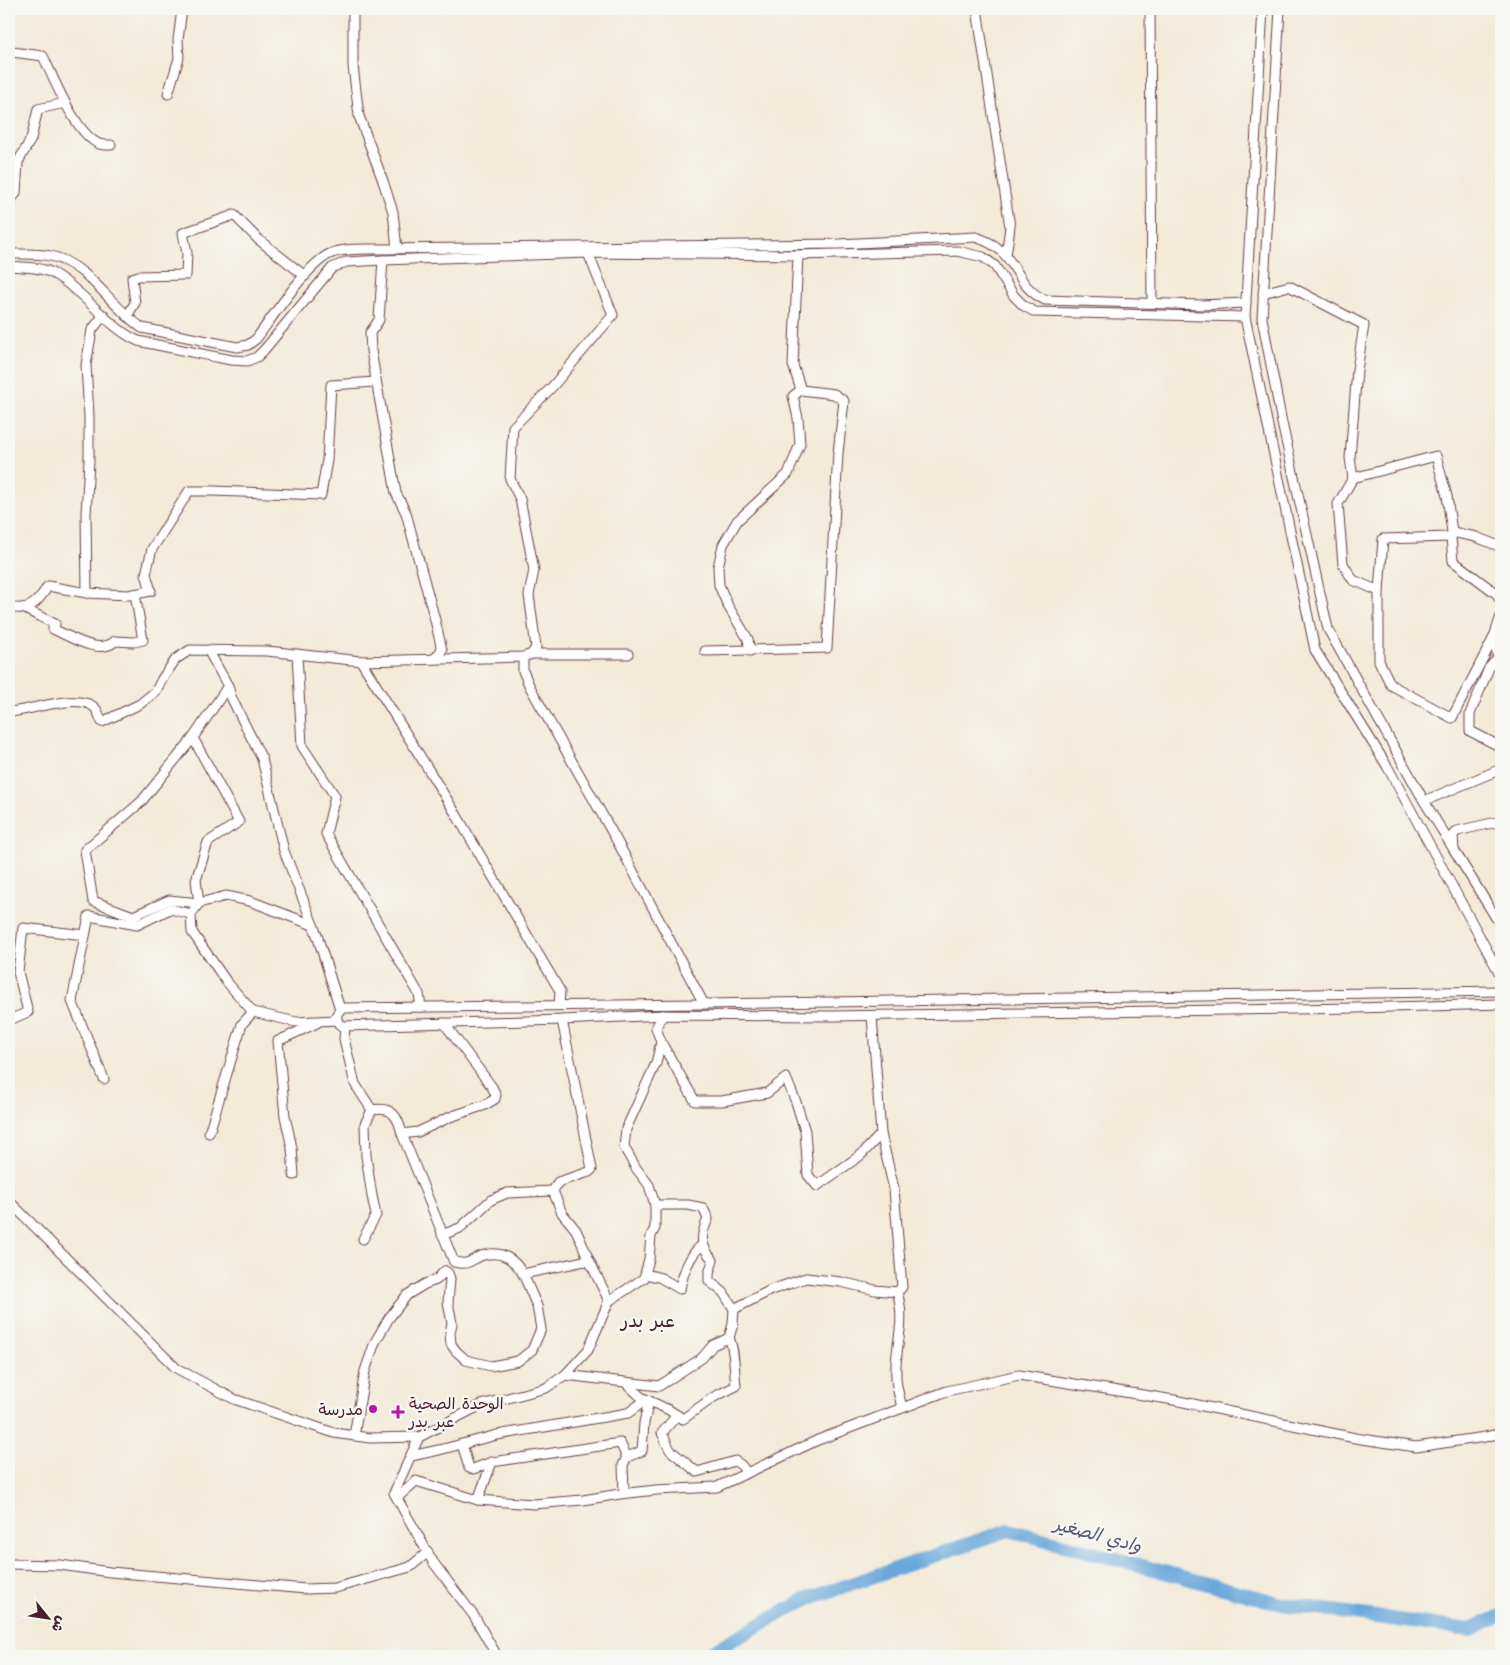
<svg xmlns="http://www.w3.org/2000/svg" width="1510" height="1665" font-family="Kalam,'Playpen Sans Arabic',sans-serif">
<rect width="100%" height="100%" fill="#f6f6f2"/>
<filter id="ink" filterUnits="userSpaceOnUse"><feTurbulence type="fractalNoise" baseFrequency=".02" numOctaves="2"/><feDisplacementMap in="SourceGraphic" scale="10" xChannelSelector="R" yChannelSelector="G"/><feConvolveMatrix kernelMatrix="1 2 1 2 8 2 1 2 1" color-interpolation-filters="sRGB"/></filter>
<filter id="wash" filterUnits="userSpaceOnUse"><feTurbulence type="fractalNoise" baseFrequency=".0096" numOctaves="4" result="noise"/><feDisplacementMap in="SourceGraphic" scale="20" xChannelSelector="R" yChannelSelector="G"/><feGaussianBlur stdDeviation="1.12" result="paint"/><feColorMatrix in="noise" values="0 0 0 0 0 0 0 0 0 0 0 0 0 0 0 0 0 1.4 0 .05"/><feComposite in="paint" operator="in"/></filter>
<g filter="url(#wash)">
<rect width="100%" height="100%" fill="#f3ead8"/>
<g fill="none" stroke-linecap="round" stroke-linejoin="round">
<polyline stroke="#67a7da" stroke-width="14" points="703,1656 807,1599 1009,1530 1282,1604 1470,1630 1501,1616"/>
</g>
</g>
<g filter="url(#ink)">
<g fill="none" stroke-linecap="round" stroke-linejoin="round">
<g stroke="#633d45" stroke-width="11">
<g id="minor">
<polyline points="353,9 353,66 359,116 383,181 393,212 397,249"/>
<polyline points="977,9 1010,227 1006,256"/>
<polyline points="1150,9 1152,303"/>
<polyline points="1263,9 1245,317 1315,650 1387,766 1501,976"/>
<polyline points="1280,9 1262,318 1282,423 1328,629 1424,801 1454,850"/>
<path d="M9,49L12,52L43,56C54,79 75,133 99,144C102,145 107,145 111,145"/>
<polyline points="168,94 179,58 178,40 182,9"/>
<polyline points="9,198 10,201 16,193 18,162 31,139 38,109 65,103"/>
<path d="M9,254C22,254 38,253 51,256C89,265 111,307 142,328L237,347L248,345L256,339C272,318 309,261 332,253C347,248 365,249 381,249L839,244L976,237C984,240 994,244 1000,250C1020,268 1018,287 1045,300L1201,305L1246,303"/>
<polyline points="383,260 379,320 370,333 371,351 396,493 406,513 435,620 442,650 435,658"/>
<path d="M9,266C23,267 42,267 54,274C85,292 106,326 138,341L231,360L247,361L257,357L264,350L332,268L346,262L383,260L588,253L798,255L957,251L983,257L995,266L1014,296L1024,306L1035,312L1245,317"/>
<polyline points="1263,293 1289,286 1364,325 1357,370 1350,458 1353,478"/>
<polyline points="127,316 135,303 132,278 138,276 186,275 187,253 183,233 234,215 259,240 305,276"/>
<polyline points="1451,537 1383,539 1379,591 1379,661 1391,685 1452,718 1494,637"/>
<polyline points="1501,547 1476,537 1452,532 1451,537 1453,561 1497,594 1501,601"/>
<polyline points="1379,591 1353,580 1343,564 1338,504 1353,478 1436,456 1447,496 1452,532"/>
<polyline points="87,593 86,514 89,461 89,416 86,365 92,330 104,315"/>
<path d="M9,607C30,612 38,602 48,586L87,593L128,595L151,591L146,574L152,549L189,491H213L321,495L327,460L331,385L376,382"/>
<path d="M23,608L55,624L53,629C69,636 100,656 115,641L134,642L143,640L135,594"/>
<polyline points="1501,616 1494,637 1498,658 1489,668 1470,714 1470,731 1501,747"/>
<polyline points="208,650 228,686 232,699 262,759 284,851 317,935 340,1009"/>
<polyline points="705,651 827,648 838,453 844,401 834,394 801,390 793,365 798,255"/>
<polyline points="750,651 748,639 728,606 719,585 718,567 723,545 737,521 788,474 800,444 798,418 793,396 801,390"/>
<polyline points="297,654 302,746 335,796 326,834 419,994 421,1007"/>
<polyline points="532,654 628,654"/>
<polyline points="523,657 523,671 530,687 617,841 704,1004"/>
<polyline points="361,661 456,814 560,991 559,1005"/>
<polyline points="228,686 193,738 239,822 208,842 196,880 199,903 226,896 250,901 313,925"/>
<path d="M9,712C29,711 80,692 95,708C98,711 100,718 102,722L140,704L156,691L162,679L176,659L190,650L267,651L361,661L523,657L532,654L536,647L529,595L534,570L520,499L510,479L513,427L552,387L613,315L588,253"/>
<polyline points="193,738 141,802 85,850 93,901 133,916 169,900 199,903"/>
<polyline points="1424,801 1501,769"/>
<polyline points="1501,821 1457,831 1453,835 1454,850 1501,926"/>
<polyline points="199,903 191,914 192,932 226,981 253,1012 296,1022 337,1020"/>
<polyline points="1501,991 704,1004 344,1008 340,1009 336,1016 339,1024 342,1026 562,1020 663,1015 833,1016 1355,1008 1501,1004"/>
<polyline points="663,1015 656,1028 661,1042 695,1101 722,1101 767,1093 786,1078 796,1102 805,1131 808,1175 817,1186 861,1155 881,1134 872,1016"/>
<polyline points="9,1020 28,1012 18,972 23,928 85,935"/>
<polyline points="562,1020 592,1169 589,1172 558,1182 553,1191 562,1213 576,1230 589,1260"/>
<path d="M345,1026L344,1039L355,1084L372,1110C392,1106 398,1116 402,1134L454,1262C473,1266 469,1259 484,1255C502,1250 515,1260 523,1274"/>
<polyline points="104,1079 72,1001 89,916 137,925 170,909 191,914"/>
<polyline points="209,1133 242,1024 253,1012"/>
<polyline points="402,1134 418,1132 450,1117 485,1105 495,1099 496,1095 492,1087 444,1023"/>
<polyline points="881,1134 894,1189 902,1287 897,1292"/>
<polyline points="294,1175 292,1148 285,1116 278,1041 317,1023"/>
<polyline points="9,1201 176,1368 234,1399 334,1433 370,1438 419,1437 481,1405 546,1388 565,1375 588,1350 609,1301 644,1278 649,1259 651,1236 655,1228 655,1205 649,1185 636,1168 624,1147 626,1129 656,1063 661,1042"/>
<path d="M655,1205H688L703,1208L708,1219C700,1236 700,1246 713,1260L709,1274V1281L723,1292L734,1309L771,1290L806,1278L841,1282L875,1290L897,1292C907,1324 894,1346 896,1377C896,1387 900,1398 902,1408"/>
<polyline points="442,1235 460,1228 491,1200 507,1193 553,1191"/>
<polyline points="363,1239 376,1215 372,1196 366,1156 365,1124 372,1110"/>
<path d="M646,1274L661,1278L680,1289C683,1273 690,1255 702,1245"/>
<polyline points="565,1375 659,1386 702,1358 713,1345 729,1338 733,1324 734,1309"/>
<path d="M626,1383L641,1397L669,1410L683,1419L714,1397L736,1386C734,1371 735,1350 729,1338"/>
<polyline points="677,1415 662,1433 670,1450 697,1472 735,1461 741,1465 747,1473"/>
<polyline points="354,1436 365,1371 375,1342 389,1318 407,1295 425,1284 436,1280 445,1271 448,1273 450,1279 448,1302 452,1323 450,1333 451,1344 456,1351 466,1360 491,1366 518,1361 532,1350 541,1329 537,1306 523,1274 589,1260 609,1301"/>
<polyline points="419,1437 394,1493 433,1562 474,1616 497,1656"/>
<polyline points="462,1444 469,1468 473,1469 492,1462 620,1443 627,1457 642,1451 644,1423 649,1401"/>
<polyline points="411,1456 439,1450 497,1435 628,1413 646,1400"/>
<polyline points="624,1493 623,1465 627,1457"/>
<polyline points="397,1498 416,1481 478,1500 534,1504 583,1500 620,1494 656,1490 717,1487 818,1440 947,1391 1019,1375 1174,1400 1355,1438 1416,1447 1485,1437 1501,1433"/>
<polyline points="478,1500 492,1462"/>
<polyline points="9,1564 60,1565 110,1572 306,1589 335,1588 410,1567 428,1552"/>
</g>
</g>
<use href="#minor" stroke="#fff" stroke-width="9"/>
</g>
</g>
<g fill="#b5179e" stroke="#f6f6f2" stroke-width="2">
<circle cx="373" cy="1409" r="5"/>
<path d="M395.5 1404.5h5v5h5v5h-5v5h-5v-5h-5v-5h5z"/>
</g>
<g text-anchor="middle" stroke-width="5" stroke-linejoin="round" paint-order="stroke">
<g font-size="16" fill="#4a1f2b" stroke="#f6f6f2" text-anchor="start">
<text x="409" y="1409">الوحدة الصحية<tspan x="409" dy="18">عبر بدر</tspan></text>
<text x="363" y="1415" text-anchor="end">مدرسة</text>
</g>
<g font-size="18" font-style="italic" fill="#565571" stroke="#f6f6f2">
<text transform="translate(1098 1535) rotate(15)" y="6">وادي الصغير</text>
</g>
<g font-size="19" fill="#4a1f2b" stroke="#f6f6f2">
<text x="648" y="1327">عبر بدر</text>
</g>
</g>
<rect width="1510" height="1665" fill="none" stroke="#f6f6f2" stroke-width="30"/>
<g transform="translate(48 1618) rotate(120)" stroke="#f6f6f2" stroke-width="4" paint-order="stroke">
<path d="M0-4L9 19L0 12L-9 19Z" fill="#4a1f2b"/>
<text y="-8" font-size="14" font-weight="bold" text-anchor="middle" fill="#4a1f2b">ش</text>
</g>
</svg>
